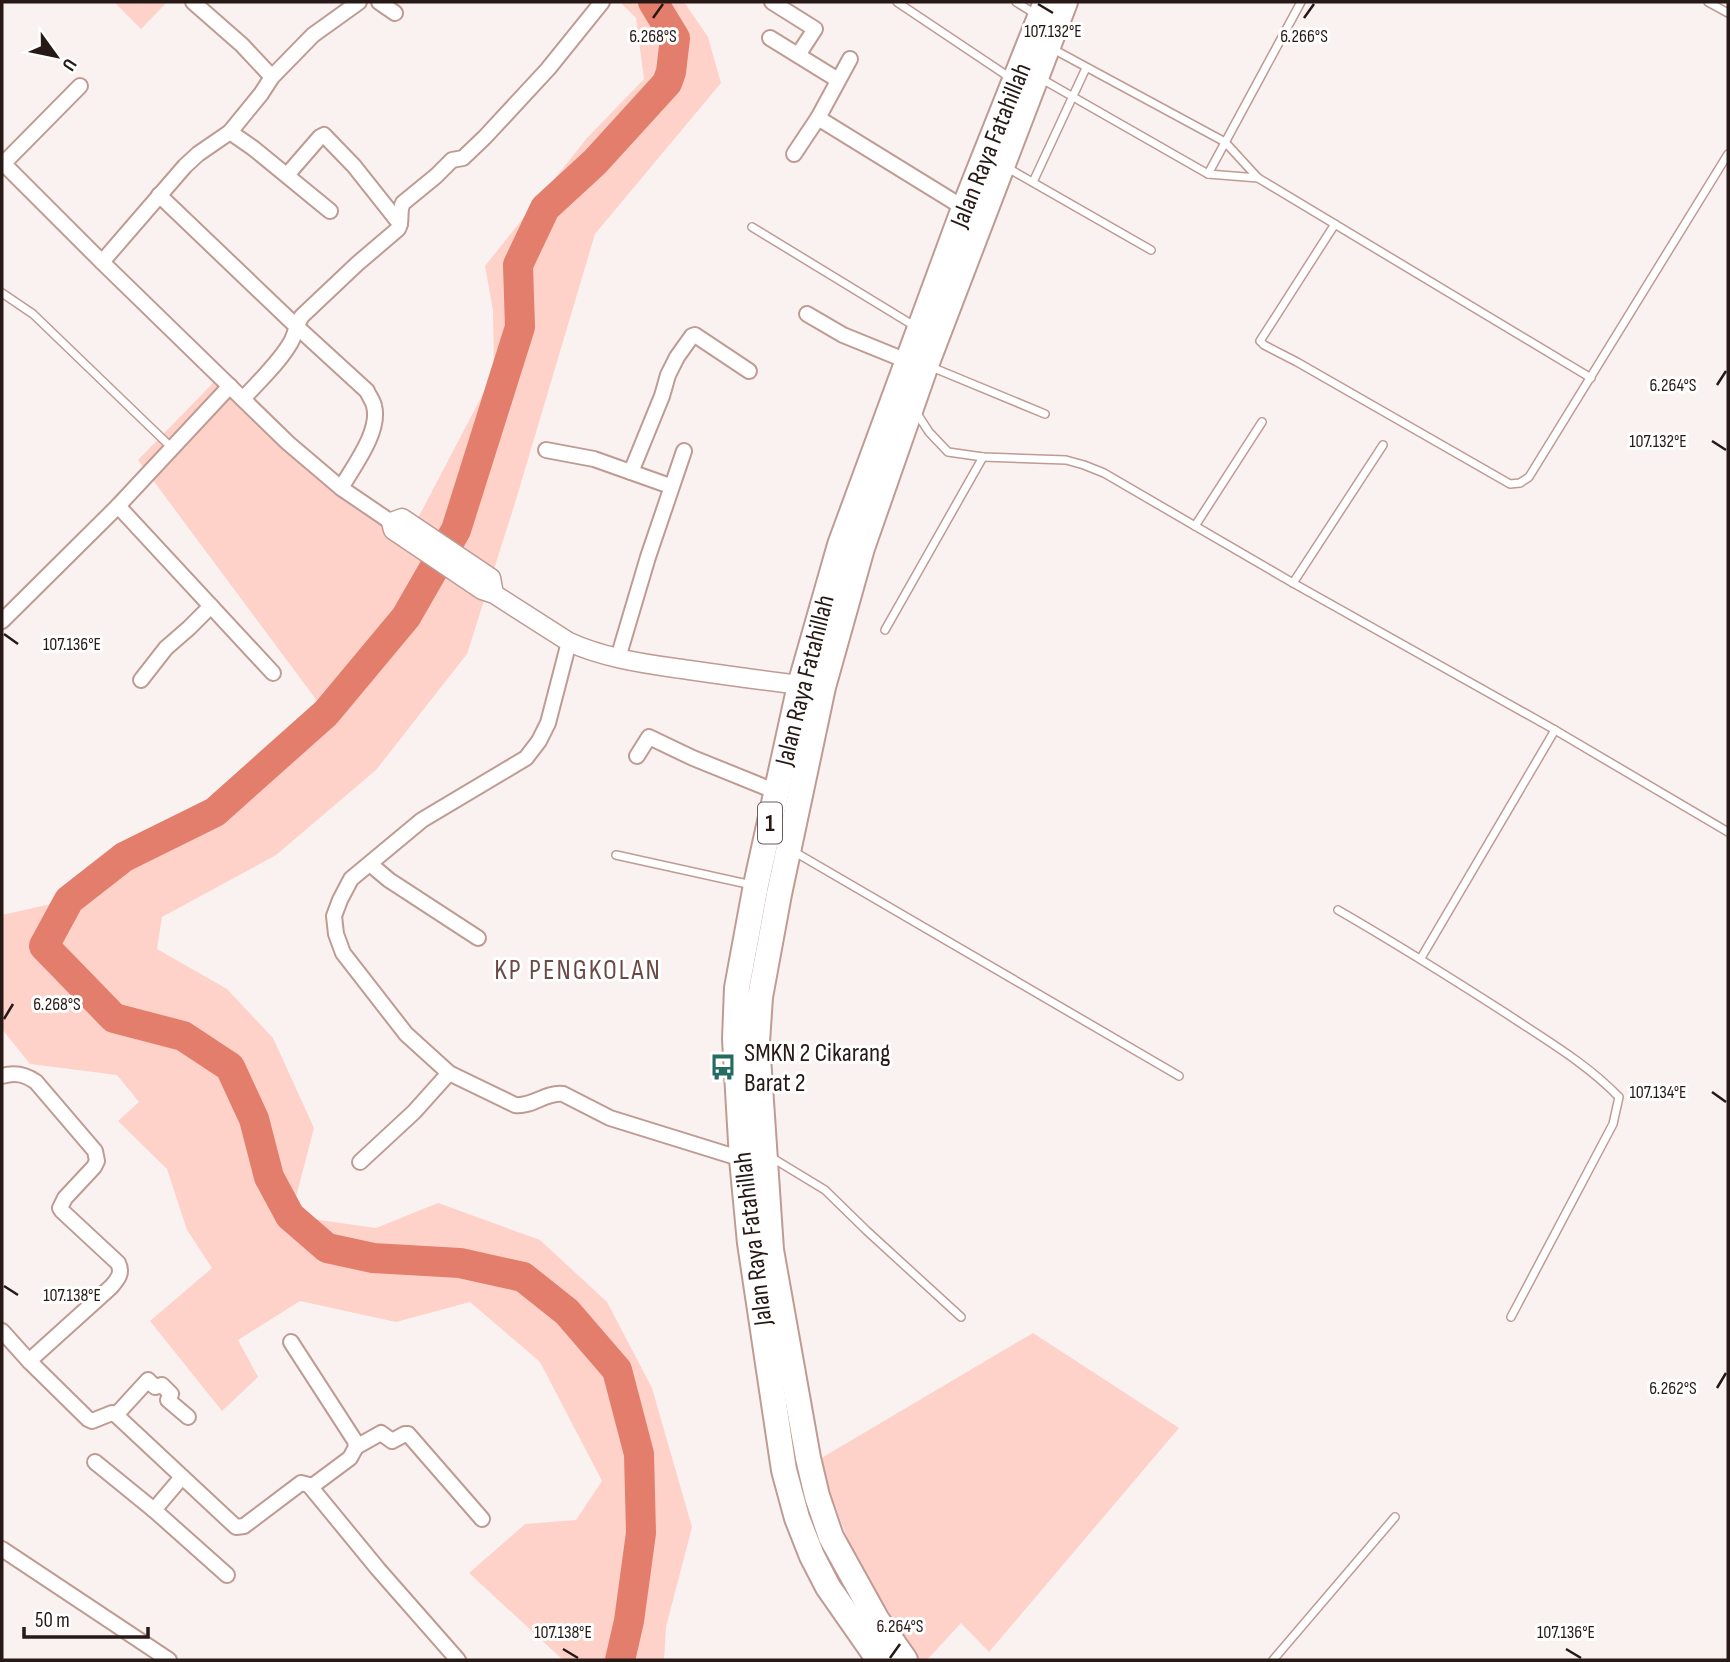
<svg xmlns="http://www.w3.org/2000/svg" width="1730" height="1662" font-family="'Sofia Sans Condensed',sans-serif">
<rect width="100%" height="100%" fill="#faf2f1"/>
<g fill="#fed2c9">
<polygon points="114,2 167,2 141,29"/>
<polygon points="620,2 684,2 708,37 721,83 595,234 515,503 467,654 376,770 276,855 162,917 157,949 227,989 273,1038 314,1128 291,1216 376,1228 438,1203 540,1240 607,1302 652,1388 692,1527 666,1627 664,1660 563,1660 469,1573 525,1524 576,1520 602,1481 540,1362 470,1302 396,1322 300,1301 238,1340 258,1377 222,1411 150,1321 212,1268 187,1230 167,1169 118,1121 139,1102 117,1075 30,1064 2,1029 2,915 69,900 127,856 215,812 326,713 138,460 213,383 321,479 408,537 494,373 493,311 485,266 587,138 644,79 636,18"/>
<polygon points="1033,1333 1179,1428 989,1652 961,1623 927,1660 920,1660 857,1564 818,1460"/>
</g>
<g fill="none" stroke-linecap="round" stroke-linejoin="round">
<polyline stroke="#e27e6b" stroke-width="30" points="620,1660 629,1621 641,1533 639,1454 617,1370 567,1312 523,1277 460,1263 373,1258 327,1248 290,1216 269,1177 254,1119 230,1067 183,1036 114,1018 44,946 69,900 124,857 215,812 326,713 406,617 456,530 520,327 518,265 545,208 595,162 667,83 671,72 675,38 653,2"/>
<g stroke="#bf9b93" stroke-width="10">
<g id="service">
<polyline points="897,2 1012,79"/>
<polyline points="1016,2 1037,15"/>
<polyline points="1708,2 1728,13"/>
<polyline points="1053,49 1225,142 1258,178 1591,378"/>
<polyline points="1040,78 1208,174 1258,178"/>
<polyline points="1006,167 1151,250"/>
<polyline points="1208,174 1301,2"/>
<polyline points="1033,182 1086,68"/>
<polyline points="1335,224 1260,341 1264,345 1297,362 1510,484 1520,483 1529,477 1728,154"/>
<polyline points="752,227 916,327"/>
<polyline points="2,293 33,314 172,448"/>
<polyline points="929,366 1045,414"/>
<polyline points="916,412 929,432 948,452 983,457 1066,460 1084,465 1104,473 1293,583 1555,730 1728,832"/>
<polyline points="1195,526 1262,422"/>
<polyline points="1293,583 1383,445"/>
<polyline points="885,630 983,457"/>
<polyline points="793,851 1179,1076"/>
<polyline points="616,855 752,885"/>
<path d="M1338,910C1395,943 1451,978 1507,1014C1546,1040 1586,1063 1619,1097L1613,1124L1511,1317"/>
<polyline points="1421,958 1555,730"/>
<polyline points="769,1156 825,1190 867,1231 961,1317"/>
<polyline points="1273,1660 1395,1517"/>
</g>
</g>
<g stroke="#bf9b93" stroke-width="18">
<g id="minor">
<polyline points="193,2 242,45 272,77"/>
<polyline points="379,2 395,13"/>
<polyline points="772,2 815,29 798,55"/>
<polyline points="770,38 838,80"/>
<polyline points="818,118 964,208"/>
<polyline points="230,132 253,148 330,211"/>
<polyline points="794,154 818,118 850,59"/>
<polyline points="2,162 102,262 288,443 341,488 391,522"/>
<polyline points="3,164 80,86"/>
<polyline points="287,175 320,137 324,135 354,166 400,224"/>
<path d="M159,195L296,326L367,391C369,396 373,401 374,406C381,431 353,467 341,488"/>
<polyline points="102,262 185,166 198,154 230,132 261,94 272,77 313,35 359,2"/>
<polyline points="807,314 843,335 907,361"/>
<path d="M243,399C259,381 279,363 291,342C296,333 296,324 302,316L357,264L398,229C403,221 398,212 403,203L436,176L452,160L463,158L485,137L548,69L602,2"/>
<polyline points="546,450 594,459 670,486"/>
<polyline points="631,472 662,396 668,375 677,357 692,336 695,335 749,371"/>
<polyline points="118,506 273,673"/>
<polyline points="2,621 118,506 230,386"/>
<path d="M569,642L548,723L539,741L526,758L422,820L351,879L340,900L334,916L336,934L343,953L406,1034L449,1073L515,1105C533,1107 545,1092 563,1094L610,1118L742,1159"/>
<polyline points="618,658 648,557 684,451"/>
<polyline points="141,680 166,648 189,628 211,606"/>
<polyline points="637,756 649,737 693,758 777,792"/>
<polyline points="370,864 389,880 478,938"/>
<path d="M2,1076C15,1072 25,1074 36,1082L95,1151L97,1161L94,1167L65,1198L60,1208L62,1211L118,1263C123,1273 118,1279 111,1287L29,1361"/>
<polyline points="360,1162 414,1112 449,1073"/>
<polyline points="2,1331 29,1361 88,1419 92,1421 112,1413 116,1415 236,1527 244,1526 301,1483 309,1485 378,1569 458,1660"/>
<polyline points="291,1342 355,1441 356,1447 350,1458 311,1487"/>
<polyline points="116,1415 148,1380 155,1387 162,1385 171,1394 168,1400 188,1417"/>
<polyline points="356,1447 381,1433 392,1441 405,1434 408,1434 482,1519"/>
<polyline points="95,1462 154,1510"/>
<polyline points="182,1477 154,1510 227,1575"/>
<polyline points="2,1549 169,1660"/>
</g>
</g>
<g stroke="#bf9b93" stroke-width="21">
<path id="tertiary" d="M494,594L491,578L402,518L391,522L393,530L482,590L494,594L569,642C602,657 639,663 675,668C717,674 758,680 800,685"/>
</g>
<g stroke="#bf9b93" stroke-width="28">
<g id="trunk">
<polyline points="879,1660 828,1587 812,1556 797,1518 784,1470 750,1243 742,1159 735,1039 737,988 756,885 800,685 840,545 964,208 1046,2"/>
<polyline points="905,1660 877,1620 831,1537 817,1496 808,1458 771,1250 757,1042 760,997 779,894 823,687 862,548 926,365 1065,2"/>
</g>
</g>
<use href="#service" stroke="#fff" stroke-width="7"/>
<use href="#minor" stroke="#fff" stroke-width="14"/>
<use href="#tertiary" stroke="#fff" stroke-width="18"/>
<use href="#trunk" stroke="#fff" stroke-width="24"/>
</g>
<path fill="none" stroke="#261916" stroke-width="2.5" d="M1038,4L1053,13M653,18L663,4M1304,18L1314,4M1717,385L1726,371M1712,441L1726,450M4,634L18,644M4,1019L13,1004M1712,1092L1726,1102M4,1286L18,1295M1717,1388L1726,1373M563,1649L578,1658M1566,1649L1581,1658M890,1658L900,1644"/>
<defs>
<g id="bus-bare" transform="scale(2.1)"><path d="M-5-6H5V4H4V6H2V4H-2V6H-4V4H-5ZM-3.5-4V0h7V-4ZM-3.5 1.2v1.5H-2V1.2ZM2 1.2v1.5H3.5V1.2Z" fill="#246b60" stroke="#fff" stroke-width="2.5" paint-order="stroke"/></g>
</defs>
<g fill-rule="evenodd">
<use href="#bus-bare" x="723" y="1067"/>
</g>
<g text-anchor="middle" stroke-width="6" stroke-linejoin="round" paint-order="stroke">
<rect fill="#fff" stroke="#675e5c" stroke-width="2" x="758" y="802.5" width="24" height="41" rx="5"/>
<g font-size="24" font-weight="bold" fill="#261916">
<text x="770" y="831">1</text>
</g>
<g font-size="26" fill="#261916" stroke="#fff">
<text transform="translate(990 145) rotate(-68)" y="9">Jalan Raya Fatahillah</text>
<text transform="translate(804 680) rotate(-76)" y="9">Jalan Raya Fatahillah</text>
<text transform="translate(752 1239) rotate(-97)" y="9">Jalan Raya Fatahillah</text>
</g>
<g font-size="26" fill="#261916" stroke="#fff" text-anchor="start">
<text x="744" y="1061">SMKN 2 Cikarang<tspan x="744" dy="30">Barat 2</tspan></text>
</g>
<g font-size="28" letter-spacing="2" fill="#6a4a44" stroke="#fff">
<text x="578" y="979">KP PENGKOLAN</text>
</g>
</g>
<g font-size="18" text-anchor="middle" fill="#261916" stroke="#fff" stroke-width="6" stroke-linejoin="round" paint-order="stroke">
<text x="1053" y="37">107.132°E</text>
<text x="653" y="42">6.268°S</text>
<text x="1304" y="42">6.266°S</text>
<text x="1673" y="391">6.264°S</text>
<text x="1658" y="447">107.132°E</text>
<text x="72" y="650">107.136°E</text>
<text x="57" y="1010">6.268°S</text>
<text x="1658" y="1098">107.134°E</text>
<text x="72" y="1301">107.138°E</text>
<text x="1673" y="1394">6.262°S</text>
<text x="900" y="1632">6.264°S</text>
<text x="563" y="1638">107.138°E</text>
<text x="1566" y="1638">107.136°E</text>
</g>
<rect width="1730" height="1662" fill="none" stroke="#261916" stroke-width="7"/>
<g transform="translate(56 56) rotate(123)" stroke="#ffffff" stroke-width="5" paint-order="stroke">
<path d="M0-5L12 26L0 18L-12 26Z" fill="#261916"/>
<text y="-10" font-size="19" font-weight="bold" text-anchor="middle" fill="#261916">U</text>
</g>
<path d="M24 1627v10h124v-10" fill="none" stroke="#261916" stroke-width="3.5"/>
<text x="35" y="1627" font-size="21" fill="#261916" stroke="#ffffff" stroke-width="5" paint-order="stroke">50 m</text>
</svg>
